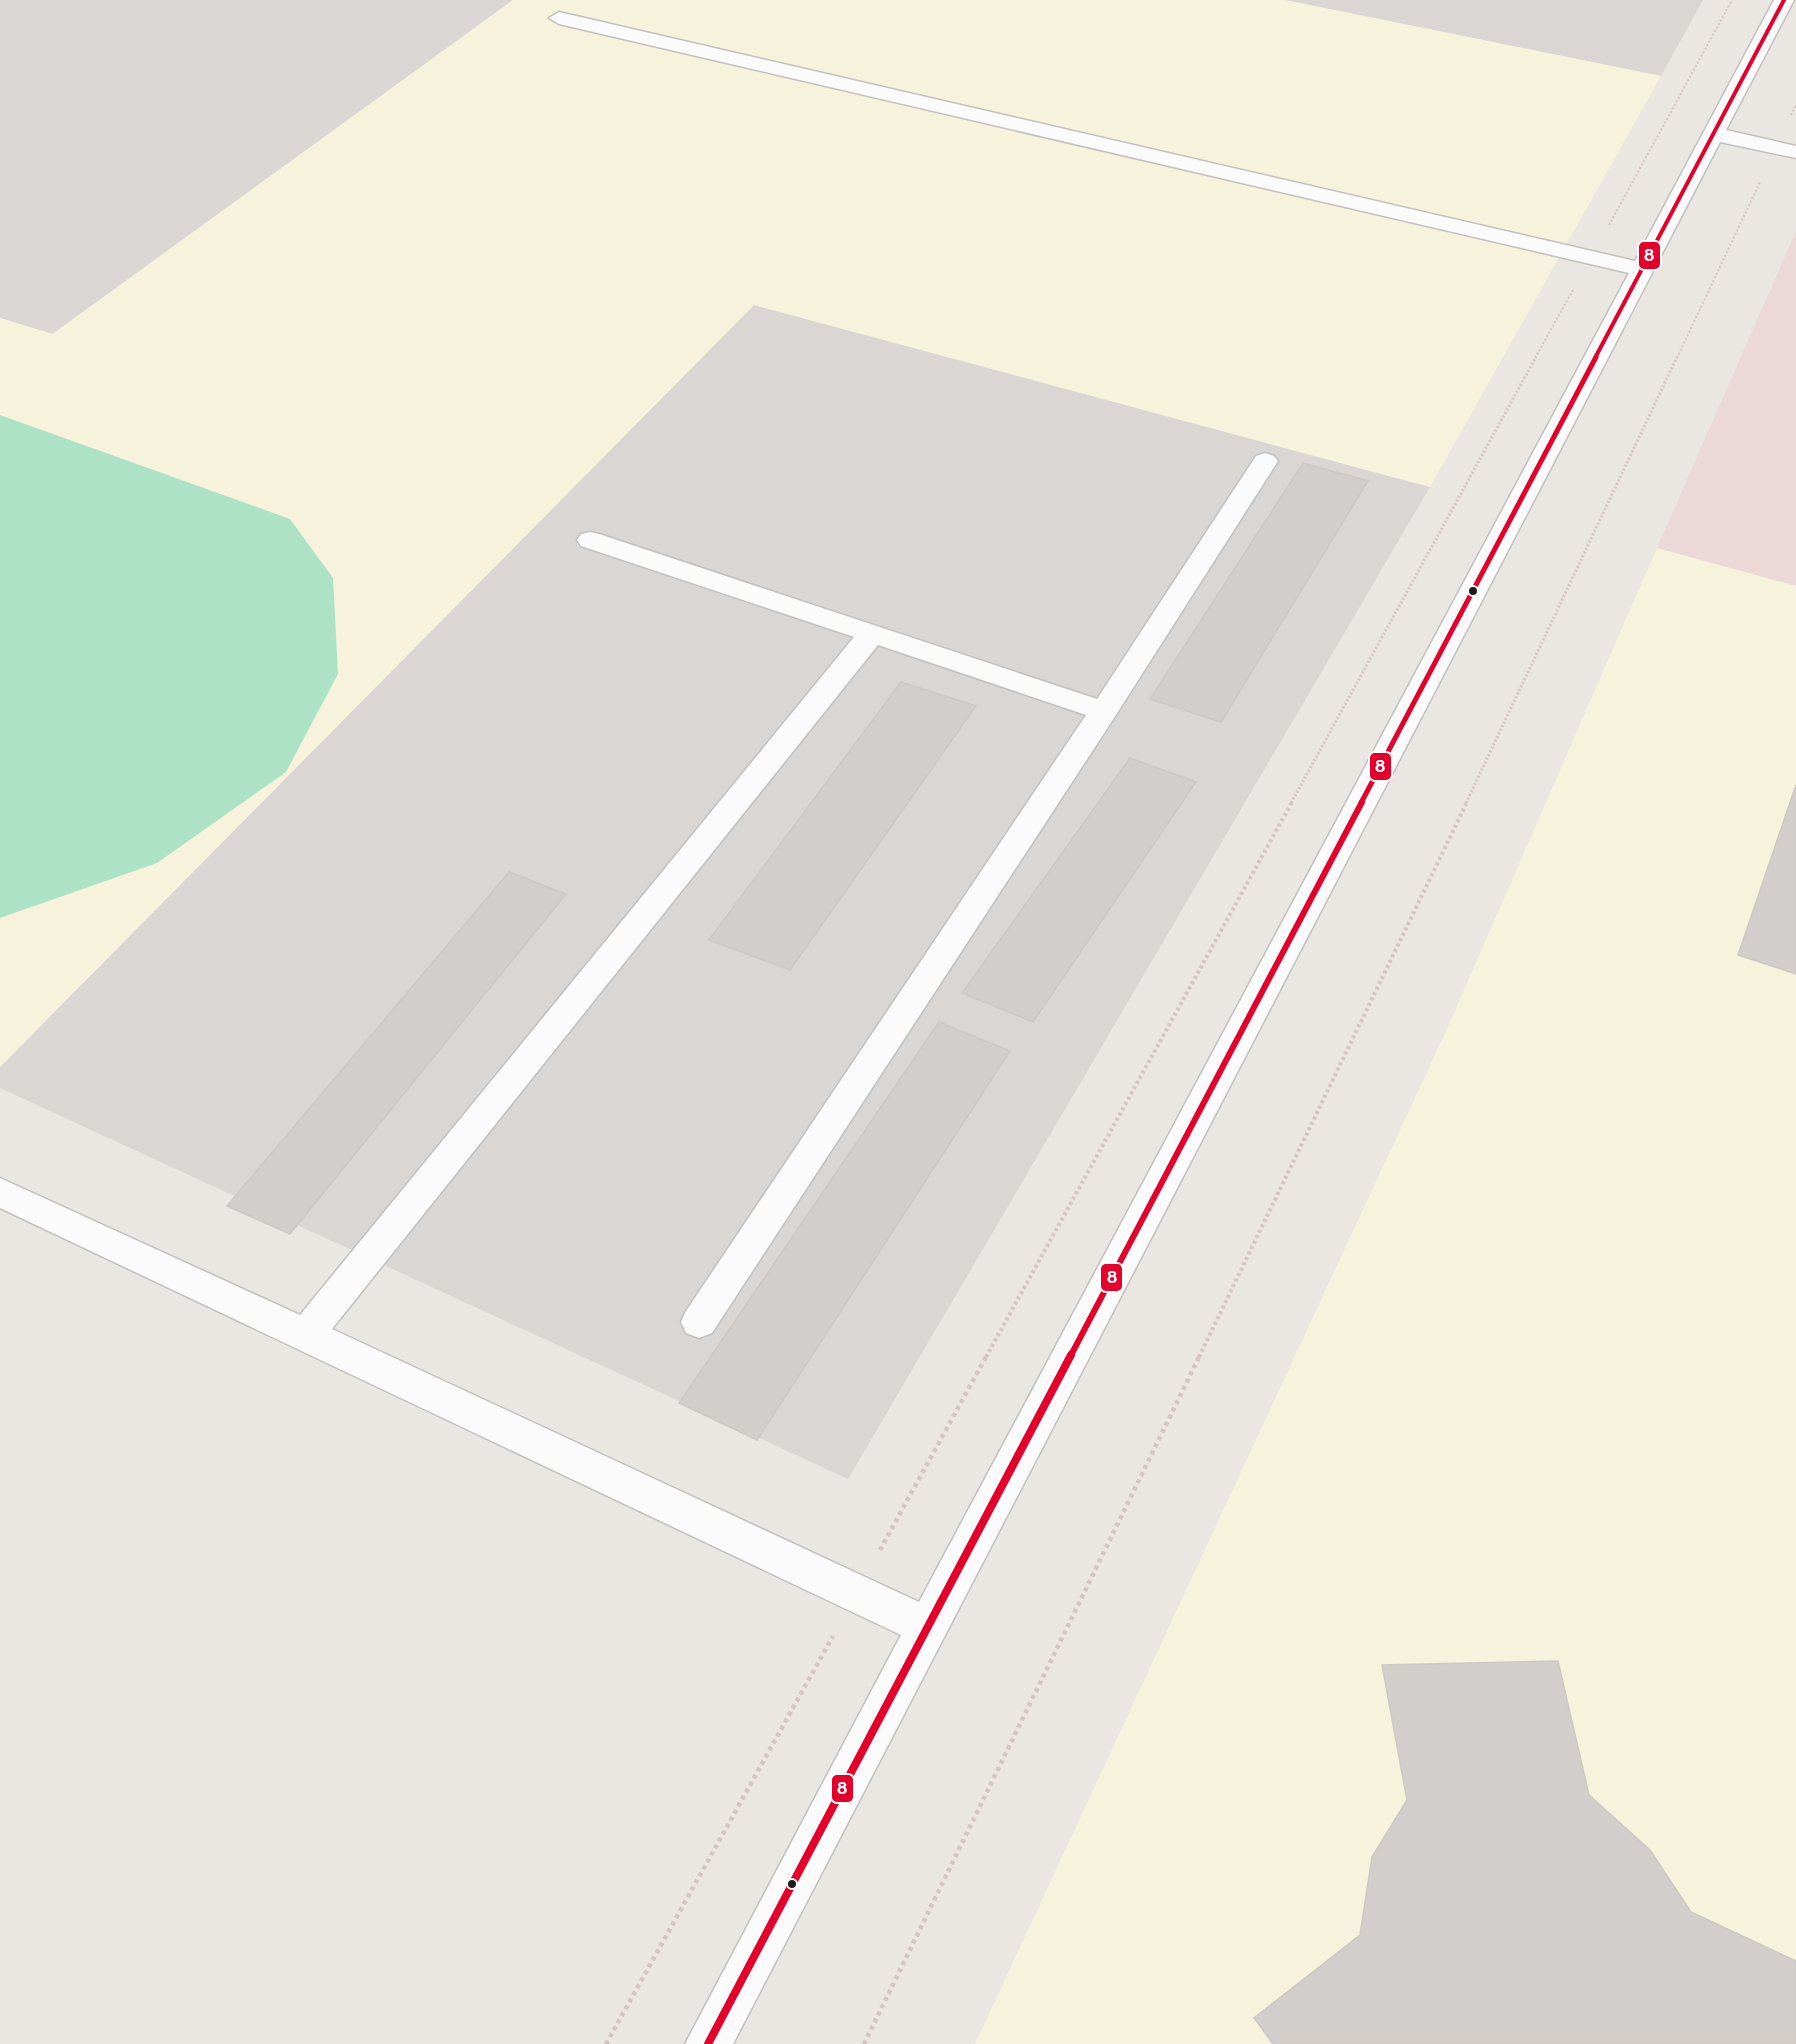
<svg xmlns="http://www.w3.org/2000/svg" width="1796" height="2044" font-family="'Public Sans',sans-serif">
	<rect width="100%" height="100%" fill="#eae6e2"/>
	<!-- residential -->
	<path fill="#d9d6d4" d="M0,0H513L52,334L0,318Z
		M1285,0H1703L1661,76Z
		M754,305L1430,487L848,1479L0,1088V1067Z"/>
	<!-- commercial -->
	<path fill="#edd8d8" d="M1796,231V586L1657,548Z"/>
	<!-- education -->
	<path fill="#f6f2db" d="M513,0H1285L1661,76L1430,487L754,305L0,1067V318L53,334Z
		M1657,548L1796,586V2044H975L1446,1031Z"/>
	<!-- pitch -->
	<path fill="#ade2c6" d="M0,415L290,519L333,578L338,674L286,772L157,863L0,918Z"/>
	<!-- building -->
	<path fill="#d2cecb" stroke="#cdc8c4" stroke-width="1.5" d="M1303,463L1368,481L1221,722L1150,699Z
		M901,682L976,706L790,970L709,940Z
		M1130,758L1196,782L1033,1022L962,993Z
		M1796,785V974L1738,955Z
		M509,872L566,894L290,1234L227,1206Z
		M939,1022L1010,1051L757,1440L679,1403Z
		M1558,1661L1589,1795L1650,1850L1691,1912L1796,1961V2044H1273L1254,2018L1360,1935L1372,1857L1407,1800L1382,1665Z"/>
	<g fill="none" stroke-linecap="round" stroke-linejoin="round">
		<!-- minor casing -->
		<g stroke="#c2c0be" stroke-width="3">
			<path id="minor" d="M1774,0H1794L1726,130L1796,146V158L1720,142L733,2044H685L901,1635L0,1208V1178L300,1315L854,637L581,546L577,540L581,534L590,532L599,534L1097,699L1256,456L1265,453L1274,456L1278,461L1114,718L712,1333L699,1338L686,1333L681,1322L686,1311L1086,715L878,645L332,1329L919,1602L1629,273L559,24L549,18L559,12L1635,261Z"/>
		</g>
		<!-- path-far3 -->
		<path stroke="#d5c4c3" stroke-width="2" stroke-dasharray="2 2" stroke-linecap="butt" d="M1791,115L1796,105
			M1609,225L1732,0
			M1535,358L1573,290
			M1677,358L1760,182"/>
		<!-- path-far2 -->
		<path stroke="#d5c4c3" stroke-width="3" stroke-dasharray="2 2" stroke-linecap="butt" d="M1291,803L1536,357
			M1466,803L1677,357"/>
		<!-- path-far1 -->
		<path stroke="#d5c4c3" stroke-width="4" stroke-dasharray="3 3" stroke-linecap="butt" d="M986,1357L1292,802
			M1199,1357L1467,802"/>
		<!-- path -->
		<path stroke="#d5c4c3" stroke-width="4.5" stroke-dasharray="4 4" stroke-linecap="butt" d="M880,1550L987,1355
			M606,2044L833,1636
			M864,2044L1200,1355"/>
		<!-- minor -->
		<use href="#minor" fill="#fcfbfb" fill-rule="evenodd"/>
		<!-- bus-1-far3 casing -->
		<g stroke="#fff" stroke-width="7">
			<path id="bus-1-far3" d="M1595,358L1784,0"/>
		</g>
		<!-- bus-1-far2 casing -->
		<g stroke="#fff" stroke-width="9">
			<path id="bus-1-far2" d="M1361,803L1596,357"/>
		</g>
		<!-- bus-1-far1 casing -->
		<g stroke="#fff" stroke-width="10">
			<path id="bus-1-far1" d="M1070,1357L1362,802"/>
		</g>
		<!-- bus-1 casing -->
		<g stroke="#fff" stroke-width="12">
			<path id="bus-1" d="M708,2044L1071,1355"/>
		</g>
		<!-- bus-1-far3 -->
		<use href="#bus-1-far3" stroke="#e4002b" stroke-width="4"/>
		<!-- bus-1-far2 -->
		<use href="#bus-1-far2" stroke="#e4002b" stroke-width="5"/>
		<!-- bus-1-far1 -->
		<use href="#bus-1-far1" stroke="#e4002b" stroke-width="6"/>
		<!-- bus-1 -->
		<use href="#bus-1" stroke="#e4002b" stroke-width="8"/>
	</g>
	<!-- markers -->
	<g fill="#1a1a1a" stroke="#fff" stroke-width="2">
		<circle cx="1473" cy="591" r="5"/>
		<circle cx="792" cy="1884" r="5"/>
	</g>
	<g stroke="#fff" stroke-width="2">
		<rect x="1638" y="241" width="23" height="29" rx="6" fill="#e4002b"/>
		<rect x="1369" y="752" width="23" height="29" rx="6" fill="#e4002b"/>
		<rect x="1100" y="1263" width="23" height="29" rx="6" fill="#e4002b"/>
		<rect x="831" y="1774" width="23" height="29" rx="6" fill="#e4002b"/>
	</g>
	<g font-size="16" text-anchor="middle" font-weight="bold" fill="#fff">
		<text x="1649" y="261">8</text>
		<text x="1380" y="772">8</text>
		<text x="1112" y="1283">8</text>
		<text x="842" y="1794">8</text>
	</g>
</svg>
